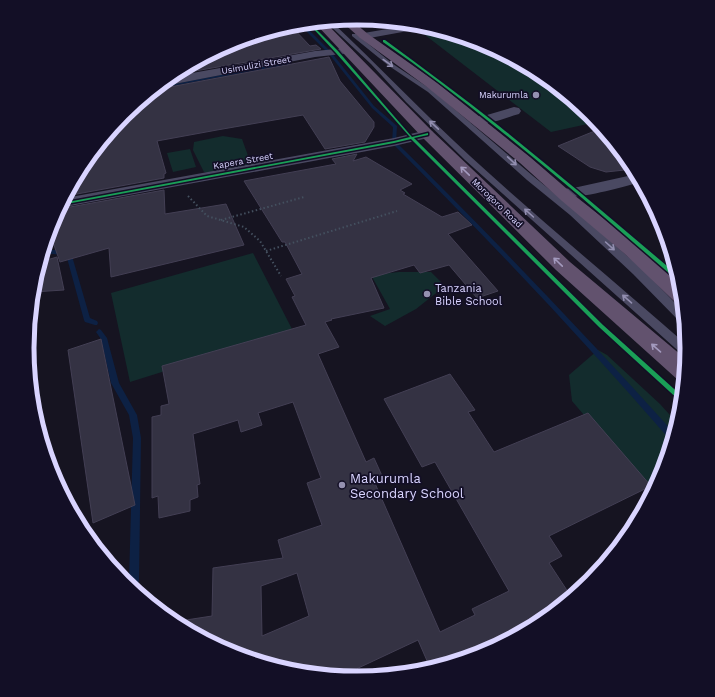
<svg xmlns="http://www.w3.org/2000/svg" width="715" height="697" font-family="'Work Sans',sans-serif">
	<rect width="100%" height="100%" fill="#161421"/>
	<!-- green -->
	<path fill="#132c2d" d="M445,31L484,43L541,74L591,115L597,122L551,132L425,35Z
		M223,136L242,139L251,164L214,173L204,172L193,150L194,142Z
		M190,149L196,167L173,172L167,153Z
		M253,253L293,331L130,382L111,293Z
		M399,272H431L445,286L416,309L385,326L370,316L390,309L371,275Z
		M598,350L607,355L660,404L678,424L660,481L647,482L601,435L572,401L569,375Z"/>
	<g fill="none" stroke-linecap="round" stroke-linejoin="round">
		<!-- stream -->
		<path fill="#0d2144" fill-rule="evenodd" d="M302,23L331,52L374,106L397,126L396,142C492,237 585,334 675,434L673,441H671C582,338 488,239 392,143L393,127L372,108L329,54L299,24Z
			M289,62L291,63L290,64L156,89L158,87Z
			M44,249L65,251L72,256L90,318L97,321L98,323L97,325H95L85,322L84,320L67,258L63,255L43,253Z
			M99,329L101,330L107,338L119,383L137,415L141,438L139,581L137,584L134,586L131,584L129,581L133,438L129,415L111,383L101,339L96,332Z"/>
	</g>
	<!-- building -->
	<path fill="#343243" stroke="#433f54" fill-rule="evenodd" d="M286,26H291L310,46L316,45L321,49L172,75L231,43Z
		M329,57L340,81L374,122V127L365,142L325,149L303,115L217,130L157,141L166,173L164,174V178L66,196L83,165L89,157L98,155L97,147L124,115L154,90Z
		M602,128L632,165L634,169L606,172L590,167L558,146Z
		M357,154L353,161L366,157L412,184L400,190L405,193L403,194L442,217L458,212L472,225L448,234L498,291L477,298L449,265L420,273L414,265L371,278L384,308L331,319L332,320L325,322L339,347L318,354L366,462L374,458L383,478L374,481L440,632L475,615L472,609L509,591L435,462L422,467L384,399L450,374L475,410L468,412L494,452L588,413L651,486L549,536L562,556L549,563L572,598L541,623L484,654L431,670L418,640L354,670L357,679L293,673L231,654L173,622L212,616L213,568L283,558L278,540L322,525L307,483L321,478L293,402L258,413L262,425L241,432L238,420L193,434L200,484L197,485L198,497L190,500V511L159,518L158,496L152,498V417L161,415V406L169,404L162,366L306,325L292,297L295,296L286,279L302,274L285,242H282L244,181L336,164L332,159ZM297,573L309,616L262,636L261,586Z
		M164,190L165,214L226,204L244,245L111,277L109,248L60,262L49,231L59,209Z
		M57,257L64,290L33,292V284L40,262Z
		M101,339L135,505L93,523L68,350Z"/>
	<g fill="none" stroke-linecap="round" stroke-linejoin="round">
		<!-- path -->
		<path stroke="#44505f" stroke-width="2" stroke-dasharray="1.5 2.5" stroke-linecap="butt" d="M188,196L207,216L244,227L260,241L281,276
			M221,220L304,197
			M266,251L397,211"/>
		<!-- service -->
		<path fill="#4a4962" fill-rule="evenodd" d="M325,21H331C378,65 422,112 470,156C541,221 615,282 688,346L687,357L684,356L465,160L406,102L371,64Z
			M352,34H356L393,64L432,90L533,176L576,211L641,268L684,312L686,324L681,323L633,274L570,215L527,180L428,92L389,66L352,36Z"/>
		<!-- minor -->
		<path fill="#4a4962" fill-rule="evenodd" d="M416,24L430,27L364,39L359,36L364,33Z
			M347,48L351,49L353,51L351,53L315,57L164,86L160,85L170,77L315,51Z
			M514,107L519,108L521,111L519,114C504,118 487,127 471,123L469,120L471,117L487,115Z
			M427,130L432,131L434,134L432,137L394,146L59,208L65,198L394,138Z
			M637,174L642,182C620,187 577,201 557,196L555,193L557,190L578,187Z"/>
		<!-- trunk -->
		<path fill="#62526e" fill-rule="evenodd" d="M350,19L368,34L435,81L530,157L574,195L640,247L682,285L684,305L676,303L626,255L562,201L520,163L427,87L360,38L340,20Z
			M324,21L432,131L570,262L687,360L685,382L678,380L556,270L422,137L314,22Z"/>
		<!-- cycleway casing -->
		<g stroke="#130f26" stroke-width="3">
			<path id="cycleway" d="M308,23H310L338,51L412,137L428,133V135L414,138L603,325L683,397V402H681L599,327L411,139L394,143L61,205L62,203L394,141L410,137L336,53Z
				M383,40H385C423,68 461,96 499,126C560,175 620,226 680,277L681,281H678C618,229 559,177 497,128C460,98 422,69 383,42Z"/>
		</g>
		<!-- cycleway -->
		<use href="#cycleway" fill="#1a9f57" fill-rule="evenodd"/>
	</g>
	<!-- one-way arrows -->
	<defs><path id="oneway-shaft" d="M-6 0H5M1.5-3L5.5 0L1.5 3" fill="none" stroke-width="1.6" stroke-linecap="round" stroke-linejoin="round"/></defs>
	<g stroke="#928eb0">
		<use href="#oneway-shaft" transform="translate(388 63) rotate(36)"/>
		<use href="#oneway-shaft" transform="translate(434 125) rotate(-137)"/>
		<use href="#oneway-shaft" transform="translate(512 161) rotate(43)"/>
		<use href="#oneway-shaft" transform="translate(529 213) rotate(-138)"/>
		<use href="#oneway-shaft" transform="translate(610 246) rotate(42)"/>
		<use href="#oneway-shaft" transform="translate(627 299) rotate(-139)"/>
	</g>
	<g stroke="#a39abe">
		<use href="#oneway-shaft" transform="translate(465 171) rotate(-136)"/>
		<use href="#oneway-shaft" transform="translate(558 262) rotate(-136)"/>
		<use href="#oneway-shaft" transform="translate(656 348) rotate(-139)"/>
	</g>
	<!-- markers -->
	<g fill="#9591b1" stroke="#130f26" stroke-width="1.5">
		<circle cx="536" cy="95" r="4"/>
		<circle cx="427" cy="294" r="4"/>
		<circle cx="342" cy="485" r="4"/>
	</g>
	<g text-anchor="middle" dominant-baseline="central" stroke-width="3.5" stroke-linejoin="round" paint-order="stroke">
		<!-- far-street labels -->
		<g font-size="9" fill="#d9d4ff" stroke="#130f26">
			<text transform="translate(256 65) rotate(-10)">Usimulizi Street</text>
			<text transform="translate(243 161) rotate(-10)">Kapera Street</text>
			<text transform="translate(497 203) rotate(44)">Morogoro Road</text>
		</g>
		<!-- far-poi labels -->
		<g font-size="9" fill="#d9d4ff" stroke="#130f26" text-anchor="end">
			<text x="528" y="95">Makurumla</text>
		</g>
		<!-- poi labels -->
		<g font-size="11" fill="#d9d4ff" stroke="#130f26" text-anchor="start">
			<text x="435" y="288">Tanzania<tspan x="435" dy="13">Bible School</tspan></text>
		</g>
		<!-- near-poi labels -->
		<g font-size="13" fill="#d9d4ff" stroke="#130f26" text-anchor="start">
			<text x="350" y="478">Makurumla<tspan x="350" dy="15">Secondary School</tspan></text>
		</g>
	</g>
	<!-- crop -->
	<path d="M0 0H715V697H0ZM34 348a323 323 0 1 1 646 0a323 323 0 1 1-646 0Z" fill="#130f26" fill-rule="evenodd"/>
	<path fill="none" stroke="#d9d4ff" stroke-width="5" d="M34 348a323 323 0 1 1 646 0a323 323 0 1 1-646 0Z"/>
</svg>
